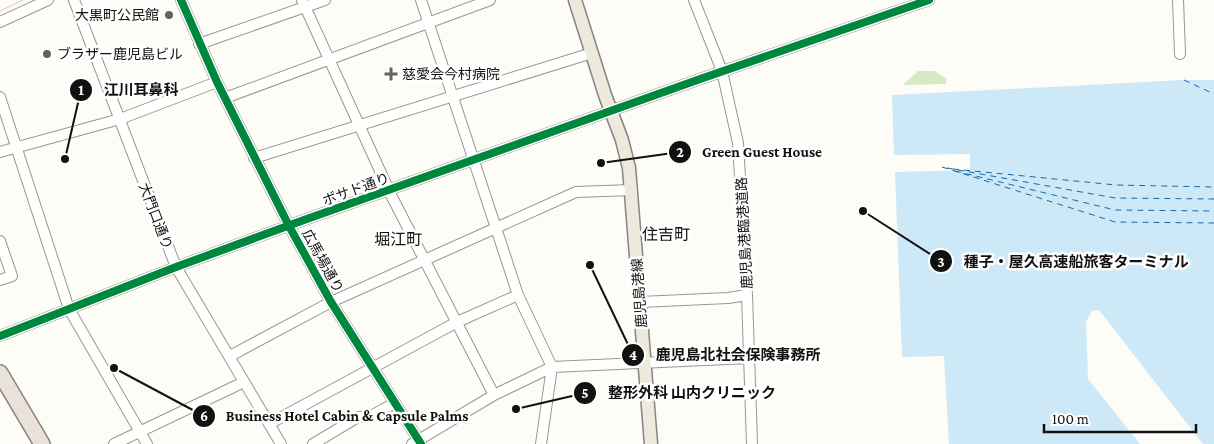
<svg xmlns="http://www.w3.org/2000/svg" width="1214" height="444" font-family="'Crimson Pro','Noto Sans JP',serif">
	<rect width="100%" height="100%" fill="#fdfcf7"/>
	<!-- forest -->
	<path fill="#d8eac5" d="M918,71H934L946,78V84L903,85Z"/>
	<!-- water -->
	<path fill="#cde8f7" d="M1184,80H1214V444H1203L1099,310L1092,311L1086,322L1088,379L1140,444H949L944,356L902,357L895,172L970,170V154L894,155L892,95Z"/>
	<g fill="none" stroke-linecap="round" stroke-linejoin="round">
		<!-- ferry -->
		<path stroke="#1768a6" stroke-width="1" stroke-dasharray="6 5" stroke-linecap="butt" d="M1184,80L1214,94
			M942,167L1115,222L1214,223
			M947,168L1115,198L1214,199
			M953,169L1116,185L1214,187
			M955,171L1115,210L1214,211"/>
		<!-- minor casing -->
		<g stroke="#979795" stroke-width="12">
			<path id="minor" d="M74,0L176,267L281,444
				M181,0L217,82L289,226L331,302L421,444
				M302,0L392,197L494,395
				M421,0L518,295L552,367L541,444
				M694,0L722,71L738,143L747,295L752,444
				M1178,0L1180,54
				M0,22L48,0
				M199,44L325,0
				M0,97L69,309L147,444
				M225,98L490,0
				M0,152L120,119L217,82
				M254,158L592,53
				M0,241L12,276L0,280
				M640,302L728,298L747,295
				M0,336L176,267L304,220L703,78L929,0
				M230,356L331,302L576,192L632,190
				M269,424L457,322L518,295
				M114,444L244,382
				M313,444L358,417L371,416L395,403
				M412,444L494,395L552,367L749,358"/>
		</g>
		<!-- major casing -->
		<g stroke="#858482" stroke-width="15">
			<path id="major" d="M575,0L605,95L622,140L629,168L651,444"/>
		</g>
		<!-- highway casing -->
		<g stroke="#858482" stroke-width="18">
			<path id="highway" d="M0,373L42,444"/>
		</g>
		<!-- minor -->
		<use href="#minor" stroke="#fffffe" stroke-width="10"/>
		<!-- major -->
		<use href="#major" stroke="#ede9dc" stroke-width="12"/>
		<!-- highway -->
		<use href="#highway" stroke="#eae1d8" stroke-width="15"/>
		<!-- tram -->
		<path stroke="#d9c6c7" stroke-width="1" d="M0,11L23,0"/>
		<!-- cycleway casing -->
		<g stroke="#fff" stroke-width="11">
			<path id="cycleway" d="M181,0L217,82L289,226L331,302L421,444
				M0,336L176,267L304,220L703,78L929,0"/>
		</g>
		<!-- cycleway -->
		<use href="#cycleway" stroke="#00873e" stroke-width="8"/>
	</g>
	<!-- markers -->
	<g fill="#646362" stroke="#fff" stroke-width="2">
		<circle cx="169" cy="15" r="5"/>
		<circle cx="47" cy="54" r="5"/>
		<path d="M388.5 66.5h5v5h5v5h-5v5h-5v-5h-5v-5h5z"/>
	</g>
	<g text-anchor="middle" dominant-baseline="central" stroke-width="5" stroke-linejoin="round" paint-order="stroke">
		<!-- poi labels -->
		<g font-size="14" fill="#111" stroke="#fff" text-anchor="start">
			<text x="159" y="15" text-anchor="end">大黒町公民館</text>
			<text x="57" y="54">ブラザー鹿児島ビル</text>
			<text x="402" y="74">慈愛会今村病院</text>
		</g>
		<!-- street labels -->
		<g font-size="14" fill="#111" stroke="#fff">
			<text transform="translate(356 189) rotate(-20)">ボサド通り</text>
			<text transform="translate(156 216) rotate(69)">大門口通り</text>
			<text transform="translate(744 233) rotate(-93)">鹿児島港臨港道路</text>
			<text transform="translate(323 261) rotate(61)">広馬場通り</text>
			<text transform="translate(639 293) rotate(-94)">鹿児島港線</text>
		</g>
		<!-- quarter labels -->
		<g font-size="16" fill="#111" stroke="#fff">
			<text x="666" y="234">住吉町</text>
			<text x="398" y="239">堀江町</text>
		</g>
	</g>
	<!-- callouts -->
	<path fill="none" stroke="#111" stroke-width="2" d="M65 159L81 90M601 163L680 152M863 211L941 261M590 265L633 355M516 409L585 393M114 368L204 416"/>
	<g fill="#111" stroke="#fff" stroke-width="2">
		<circle cx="65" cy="159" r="5"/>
		<circle cx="601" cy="163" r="5"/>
		<circle cx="863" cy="211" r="5"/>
		<circle cx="590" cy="265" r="5"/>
		<circle cx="516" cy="409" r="5"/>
		<circle cx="114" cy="368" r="5"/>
		<circle cx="81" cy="90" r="12"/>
		<circle cx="680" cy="152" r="12"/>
		<circle cx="941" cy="261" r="12"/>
		<circle cx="633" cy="355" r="12"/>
		<circle cx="585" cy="393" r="12"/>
		<circle cx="204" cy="416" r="12"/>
	</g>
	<g font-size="15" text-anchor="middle" font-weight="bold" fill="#fff">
		<text x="81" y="95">1</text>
		<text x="680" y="157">2</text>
		<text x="941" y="267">3</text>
		<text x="633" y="360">4</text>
		<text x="585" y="398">5</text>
		<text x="204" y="421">6</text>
	</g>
	<g font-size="15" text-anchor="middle" font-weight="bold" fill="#111" stroke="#fff" stroke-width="5" stroke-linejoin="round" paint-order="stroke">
		<text x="141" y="95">江川耳鼻科</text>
		<text x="762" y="157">Green Guest House</text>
		<text x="1076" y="267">種子・屋久高速船旅客ターミナル</text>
		<text x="738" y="360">鹿児島北社会保険事務所</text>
		<text x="692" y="398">整形外科 山内クリニック</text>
		<text x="347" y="421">Business Hotel Cabin &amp; Capsule Palms</text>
	</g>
	<!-- scale -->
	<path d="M1044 424v8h152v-8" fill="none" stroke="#111111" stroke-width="2.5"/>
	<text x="1052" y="424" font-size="15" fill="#111111" stroke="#ffffff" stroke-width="4" paint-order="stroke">100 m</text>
</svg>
